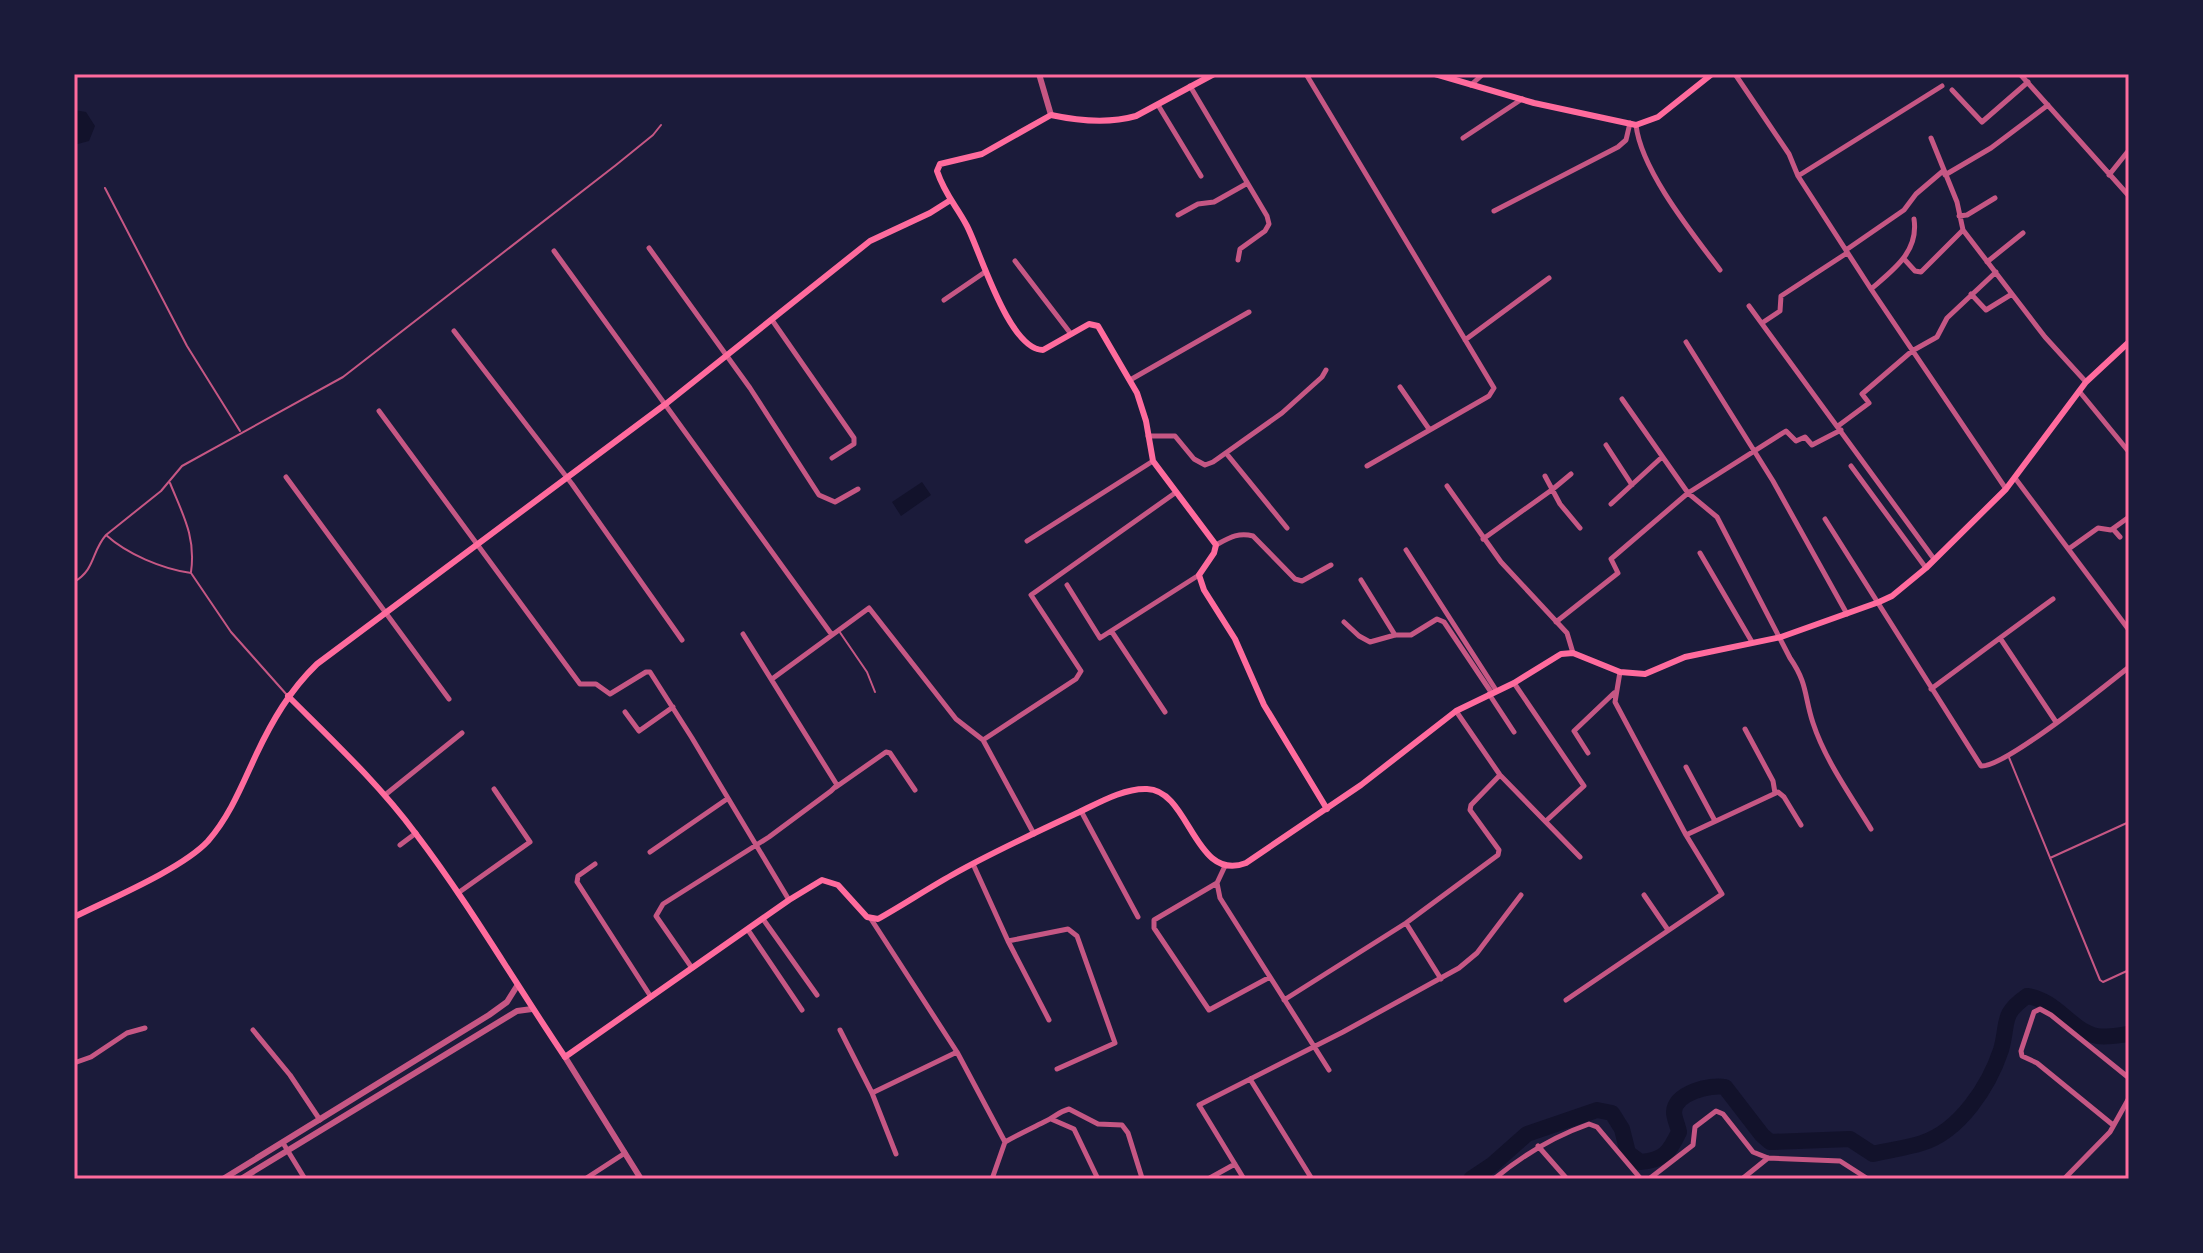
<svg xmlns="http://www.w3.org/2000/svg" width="2203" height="1253" font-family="'IBM Plex Sans',sans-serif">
	<rect width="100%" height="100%" fill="#1b1b3a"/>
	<!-- water -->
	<path fill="#12122b" d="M74,110L86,112L95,126L89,141L74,145Z
		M922,482L931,495L901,516L892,502Z"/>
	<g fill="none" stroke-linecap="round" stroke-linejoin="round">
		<!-- river -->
		<path stroke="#12122b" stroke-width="16" d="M1471,1179L1492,1165L1527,1134L1597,1110L1612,1113L1622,1129L1628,1153L1640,1162C1664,1160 1669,1153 1679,1132C1678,1126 1674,1118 1674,1112C1675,1093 1710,1084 1725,1087L1762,1135L1770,1142L1850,1139L1873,1154C1889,1150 1907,1148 1922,1143C1960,1131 1989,1086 2001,1050C2009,1022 2000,1015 2027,996C2057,1000 2071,1031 2097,1036C2106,1038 2120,1035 2129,1034"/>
		<!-- service -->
		<path stroke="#c65784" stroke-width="2" d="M105,188L187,346L240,431
			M170,483C183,515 196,537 191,572
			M106,535C127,554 162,569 191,573L231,632L287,695
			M74,582C96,569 91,552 106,535L161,491L182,466L343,377L616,165L653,135L661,125
			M839,631L867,672L875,692
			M2008,755L2100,980L2103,982L2129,970
			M2050,858L2129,822"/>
		<!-- minor -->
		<path stroke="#c65784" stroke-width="5" d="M1306,74L1494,388L1489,396L1367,466
			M1735,74L1789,154L1798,176L1871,289L2006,489
			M2020,74L2129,196
			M1471,85L1483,74
			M1190,86L1267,216L1269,224L1265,231L1240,249L1238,260
			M1952,90L1982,122L2028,82
			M1158,105L1201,176
			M1636,125C1641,170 1692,233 1720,270
			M1463,138L1522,99
			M1931,138L1957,202L1963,230L2045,337L2086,382
			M1945,175L1991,148L2048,105
			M2109,175L2129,150
			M1798,176L1942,86
			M1494,211L1618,147L1626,140L1630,123
			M1178,215L1198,204L1214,202L1246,184
			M1959,216L1967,215L1995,198
			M649,248L750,388L819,495L835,502L858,489
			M1846,250L1904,210L1916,194L1943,171
			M554,251L832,635
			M1905,260L1915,271L1921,272L1963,230
			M1015,261L1071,334
			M1987,262L2023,233
			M1871,289C1893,270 1919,252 1914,219
			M1971,294L1986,310L2012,294
			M944,300L985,272
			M1749,306L1934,559
			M772,320L854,438V444L832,458
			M1762,323L1780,311L1781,296L1847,253
			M454,331L572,484L682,640
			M1465,340L1549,278
			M1686,342L1773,481L1847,614
			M1130,380L1249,312
			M1400,387L1429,429
			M2079,391L2129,452
			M1622,399L1688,493L1717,517L1790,658C1808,684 1804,696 1813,723C1825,760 1851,796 1871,829
			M379,411L580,684H596L610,694L646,672H650L692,738L789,900
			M1838,426L1869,403L1862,394L1912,351L1937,337L1947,318L1996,272
			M1148,436H1175L1194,459L1205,465L1213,462L1282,413L1322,377L1326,370
			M1606,445L1632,485
			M1226,453L1287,528
			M1851,466L1926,568
			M1545,476L1560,504L1580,528
			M286,477L449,699
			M2015,478L2129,630
			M1447,486L1501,562L1567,633L1573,653
			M1611,504L1662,457
			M1825,519L1981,766C2004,768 2105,686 2129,667
			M2113,529L2120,537
			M1483,539L1553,489L1571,474
			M1027,541L1153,461
			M1216,545C1229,538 1238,532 1253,536L1295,579L1302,581L1331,565
			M2070,548L2098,528L2111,530L2129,517
			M1406,550L1496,690
			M1700,553L1752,642
			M1361,580L1395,635
			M1067,585L1100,638L1199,575
			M1344,622L1359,636L1370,642L1395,635H1411L1437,619L1444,622L1491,692
			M1556,622L1618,573L1611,559L1688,493L1786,431L1796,441L1805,437L1812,445L1841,430
			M1112,632L1165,712
			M2000,638L2053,599
			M772,679L869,608L956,719L983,740L1034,834
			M1514,683L1584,786L1546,821
			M1931,689L2000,638L2056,722
			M1489,694L1514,732
			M1456,711L1500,775L1580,857
			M625,712L639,731L673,707
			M1745,729L1773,781L1775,793
			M983,740L1076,679L1081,671L1031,595L1175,493
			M1588,753L1574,731L1614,693
			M1686,767L1715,821
			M836,787L886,752L890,753L915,790
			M385,795L462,733
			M1081,811L1138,917
			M1686,835L1778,792L1784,797L1801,825
			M400,845L416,833
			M650,852L727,799
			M595,864L578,876L577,882L651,997
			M973,864L1008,941L1049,1020
			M1225,866L1217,883L1220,898L1329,1070
			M1217,883L1154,920V928L1209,1010L1270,977
			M458,893L530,842L494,789
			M1644,895L1668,930
			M763,919L817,995
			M871,919L957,1052L1005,1142L992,1179
			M1406,923L1441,979
			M748,930L802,1010
			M1008,941L1068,929L1077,936L1115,1043L1057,1069
			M692,968L656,916L663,904L769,837L831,791L837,785L743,634
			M1284,1000L1406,923L1498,855L1499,850L1470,810L1471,805L1500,775
			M1566,1000L1722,894L1686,835L1615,702L1620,672
			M253,1030L290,1075L320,1120
			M840,1030L872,1093L896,1154
			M74,1063L91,1057L127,1033L145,1028
			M1250,1079L1312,1179
			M872,1093L957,1052
			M1051,1119L1074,1129L1098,1179
			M2113,1125L2037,1063L2022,1056L2021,1051L2034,1012L2040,1009L2051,1015L2129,1078
			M1005,1142C1019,1134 1032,1128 1046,1121C1055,1117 1058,1112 1069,1109L1098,1124L1122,1125L1128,1133L1142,1178
			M283,1143L305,1179
			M1538,1146L1567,1179
			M585,1179L625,1153
			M1208,1179L1235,1164
			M1244,1179L1199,1105L1343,1032L1459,968L1477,953L1521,895
			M1494,1179C1523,1155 1552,1137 1589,1124L1597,1127L1641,1179
			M1649,1179L1693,1145L1695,1127L1716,1111L1723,1114L1753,1152L1768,1158L1840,1161L1868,1179
			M1742,1179L1768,1158
			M2064,1179L2110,1132L2129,1098"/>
		<!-- tertiary -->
		<path stroke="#c65784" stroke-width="6" d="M1039,74L1051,115
			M565,1057L641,1179
			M223,1179L489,1015L507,1002L517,986
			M241,1179L517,1011L532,1009"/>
		<!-- secondary -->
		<path stroke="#ff6b9d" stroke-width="6" d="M1214,74L1136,116C1108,124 1079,121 1051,115L982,154L940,164L937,171C945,195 956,205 967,226C980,251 1009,350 1043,350L1089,324L1098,326L1137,393L1146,421L1153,461L1216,545L1214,553L1199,575L1204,590L1235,639L1264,705L1327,809
			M1435,74L1534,103L1636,125L1658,117L1712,74
			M288,696C332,740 379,784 416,834C470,905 515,983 565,1057L789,900L822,880L838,885L867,917L878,919C903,905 927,889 952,875C991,853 1032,834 1073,815C1095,805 1122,788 1147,789C1190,790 1194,883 1246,863L1361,785L1456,711L1514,683L1561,654L1573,653L1620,672L1645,674L1685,657L1781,637L1879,602L1892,596L1926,568L2006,489L2086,382L2129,342
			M74,917C110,899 182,869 208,841C230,816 242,785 256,755C272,721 290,690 317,664L667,403L870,241L930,213L949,201"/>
	</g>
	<!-- border -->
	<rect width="2203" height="1253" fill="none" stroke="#1b1b3a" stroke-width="152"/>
	<rect x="76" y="76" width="2051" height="1101" fill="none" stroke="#ff6b9d" stroke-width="3"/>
</svg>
